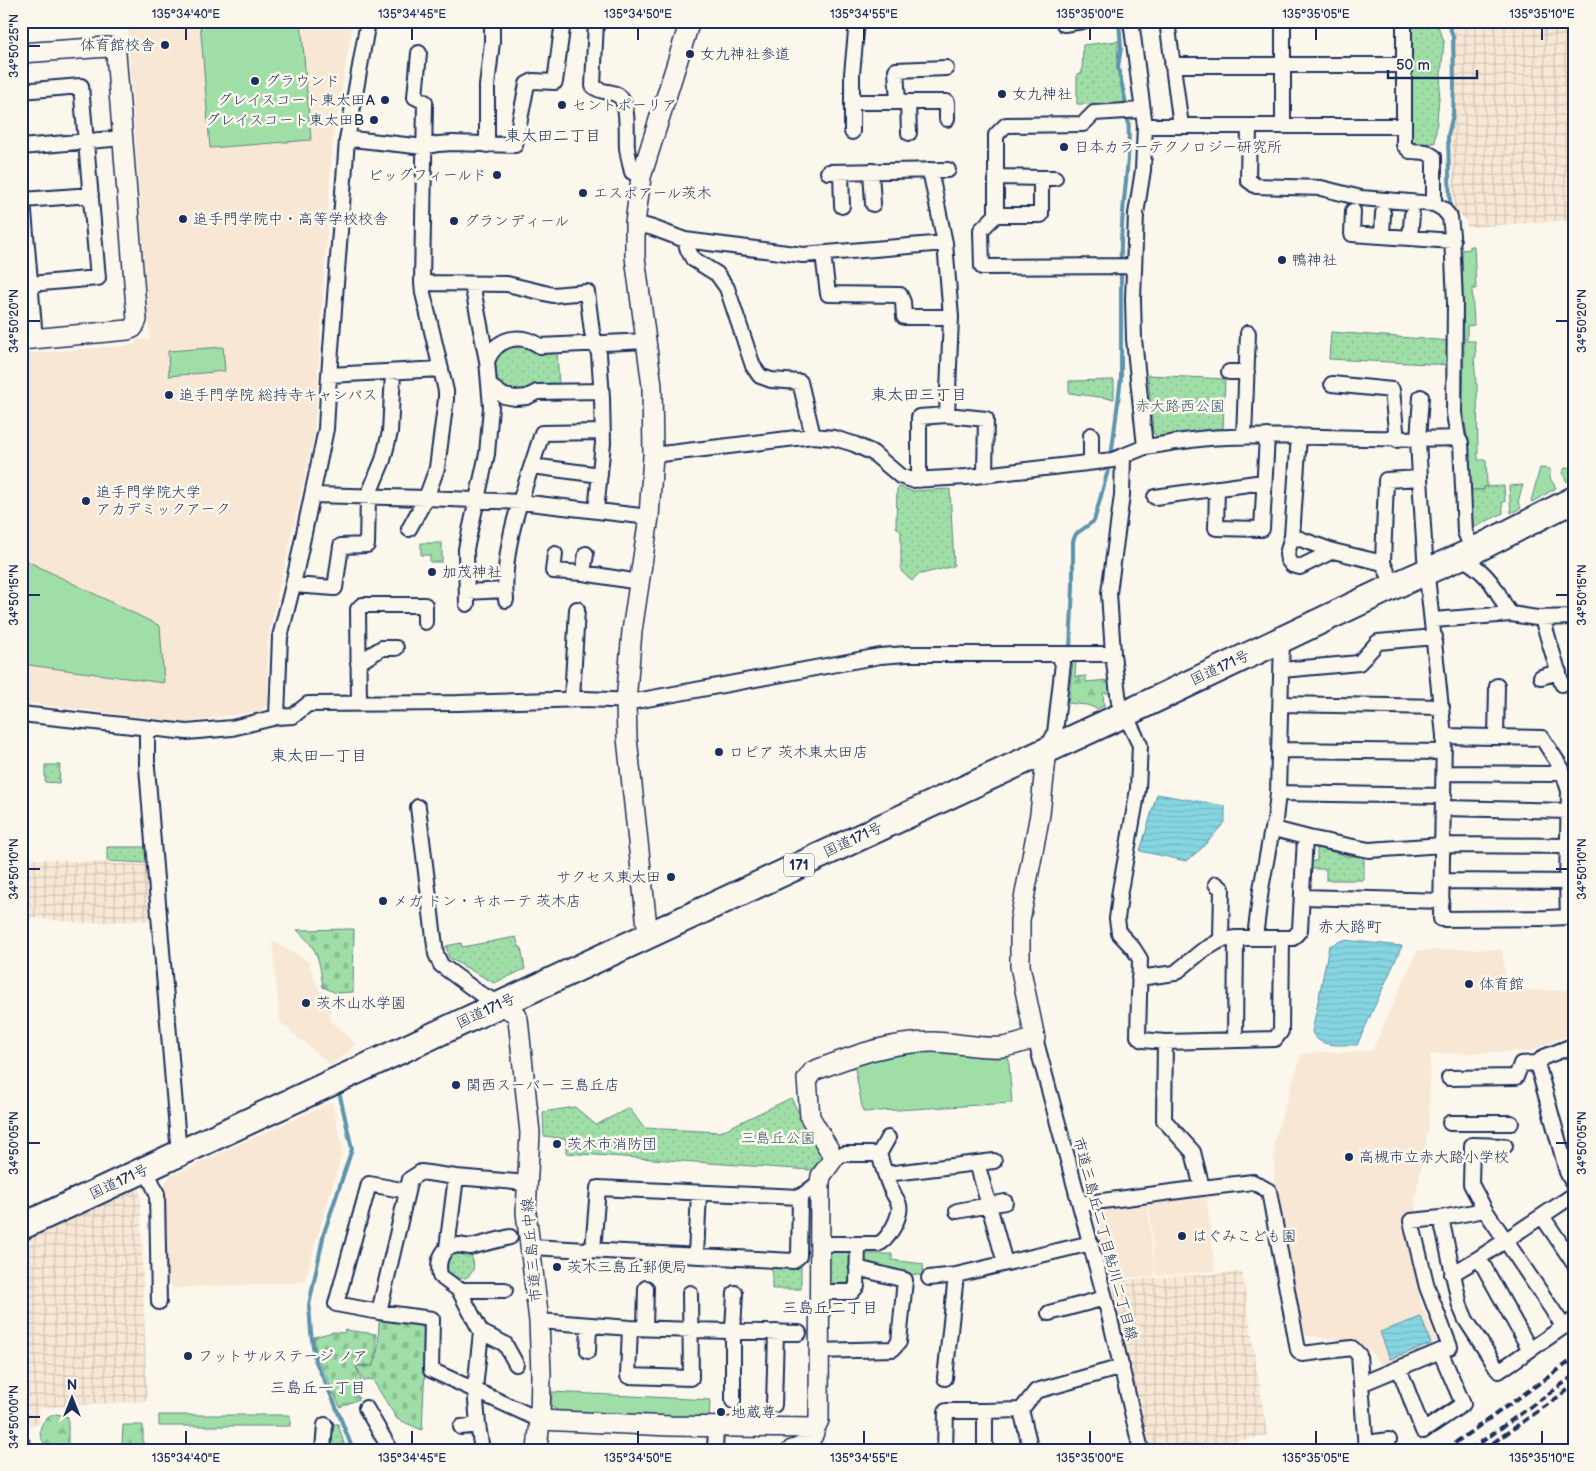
<svg xmlns="http://www.w3.org/2000/svg" width="1596" height="1471" font-family="'Balsamiq Sans','Klee One',sans-serif">
	<defs>
		<pattern id="industrial-grid" width="8" height="8" patternUnits="userSpaceOnUse" patternTransform="scale(1.25)"><rect width="8" height="8" fill="#f7e7d4"/><path d="M0 4h8M4 0v8" fill="none" stroke="#d3c6b8"/></pattern>
		<pattern id="forest-firs" width="22" height="20" patternUnits="userSpaceOnUse" patternTransform="scale(1.25)"><rect width="22" height="20" fill="#9fdea7"/><path d="M5 1l3.5 6h-7zM16 11l3.5 6h-7z" fill="#88bf92"/></pattern>
		<pattern id="cemetery-stones" width="16" height="16" patternUnits="userSpaceOnUse" patternTransform="scale(1.25)"><rect width="16" height="16" fill="#9fdea7"/><path d="M2 7V4a2 2 0 0 1 4 0v3zM10 15v-3a2 2 0 0 1 4 0v3z" fill="#88bf92"/></pattern>
		<pattern id="park-dots" width="8" height="8" patternUnits="userSpaceOnUse" patternTransform="scale(1.25)"><rect width="8" height="8" fill="#9fdea7"/><path d="M2 2h.1M6 6h.1" fill="none" stroke="#88bf92" stroke-width="1.8" stroke-linecap="round"/></pattern>
		<pattern id="water-rules" width="6" height="5" patternUnits="userSpaceOnUse" patternTransform="scale(1.25)"><rect width="6" height="5" fill="#86d6e1"/><path d="M0 2.5h6" fill="none" stroke="#73b8c3"/></pattern>
	</defs>
	<rect width="100%" height="100%" fill="#fbf7ec"/>
	<filter id="ink" filterUnits="userSpaceOnUse"><feTurbulence type="fractalNoise" baseFrequency=".02" numOctaves="2"/><feDisplacementMap in="SourceGraphic" scale="10" xChannelSelector="R" yChannelSelector="G"/><feConvolveMatrix kernelMatrix="1 2 1 2 8 2 1 2 1" color-interpolation-filters="sRGB"/></filter>
	<g filter="url(#ink)">
		<!-- built -->
		<path fill="#f7e7d4" d="M127,21H353L332,146L314,436L269,633L267,648L268,704L261,711L186,722L21,702V354L134,345L137,340H150Z
			M272,941L308,961L319,990L338,999L331,1007L329,1014L331,1021L356,1045L331,1065L280,1022Z
			M1457,949L1502,950L1507,989L1575,991V1032L1531,1051L1430,1054L1429,1125L1415,1199L1420,1302L1437,1341L1383,1366L1361,1343L1305,1335L1277,1215L1274,1177L1275,1137L1302,1053L1372,1051L1417,951Z
			M332,1102L343,1150L304,1282L173,1288L164,1274L163,1188L169,1177Z
			M1206,1192L1215,1271L1156,1276L1149,1202Z
			M1147,1201L1155,1276L1111,1279L1092,1209Z"/>
		<!-- industrial -->
		<path fill="url(#industrial-grid)" d="M1455,21H1575V220L1467,227L1466,220L1454,208L1451,134Z
			M21,858L147,865L151,920L85,923L21,917Z
			M140,1188L147,1401L39,1408L40,1424L28,1425L21,1374V1243Z
			M1242,1272L1267,1435L1186,1450H1144L1112,1281Z"/>
		<!-- grass -->
		<path fill="#9fdea7" stroke="#5d8682" d="M200,21H301L311,140L210,148Z
			M1470,246H1474L1476,289H1472L1474,325L1467,326V341H1475L1476,357L1474,358L1476,384H1477L1478,460H1486L1487,487H1484V490H1468V444L1463,407L1464,343L1462,250L1470,249Z
			M223,347L225,371L169,376L168,351Z
			M1575,467V477L1567,482L1562,473L1565,468Z
			M1540,468L1550,469V478L1556,488L1532,502L1531,501Z
			M1523,485L1518,502L1521,508L1511,513L1509,486Z
			M421,543H442V562H430V555H421Z
			M21,558L160,626L164,683L21,664Z
			M934,1045L1008,1052L1012,1103L863,1112L854,1063Z
			M867,1254H892V1260L923,1264L924,1276L866,1267L862,1260Z
			M552,1392L710,1400L709,1419L559,1412L551,1406Z
			M159,1415H290V1426H159Z"/>
		<!-- forest -->
		<path fill="url(#forest-firs)" stroke="#5d8682" d="M1076,660L1075,677L1086,676V682L1108,680L1110,693H1103L1104,706L1097,709L1087,705L1068,703L1073,661Z
			M57,1414L68,1417V1446C41,1459 27,1421 57,1414Z
			M123,1425H143V1450H116L115,1447L122,1446Z"/>
		<!-- cemetery -->
		<path fill="url(#cemetery-stones)" stroke="#5d8682" d="M354,929L353,992L336,993L323,987C319,959 319,950 297,930Z
			M380,1316L427,1323L422,1430L397,1419L372,1379L364,1381L356,1366L362,1383L354,1388L359,1399L340,1407L316,1355L314,1337L333,1332L344,1333L345,1330L376,1334V1358L373,1365L358,1366L372,1367C381,1353 377,1332 380,1316Z"/>
		<!-- park -->
		<path fill="url(#park-dots)" stroke="#5d8682" d="M1412,24H1437L1444,41L1435,143L1413,144L1408,127Z
			M1118,41L1117,67L1125,104H1077V74L1082,73L1083,45Z
			M1331,332L1451,341L1449,365L1329,359Z
			M516,344L557,351L559,386L514,393L498,385C492,375 490,359 501,350C505,347 512,346 516,344Z
			M1148,375L1225,379L1223,430L1158,437L1153,433Z
			M1114,380V399L1069,393V381Z
			M1504,486L1505,502H1502L1503,513L1471,529L1468,490H1484V487Z
			M899,487L912,491L950,489L954,566L917,575L912,581L901,571V532L896,527L897,489Z
			M45,765H60L59,783L45,782Z
			M107,847H146L147,863L107,861Z
			M1317,847L1347,856H1364V880H1326V869H1310V861H1317Z
			M516,937L519,947H521L525,969L494,983L449,958L446,946L461,943L462,947Z
			M791,1098L824,1158L810,1170L566,1153V1139L544,1136L543,1112L575,1107L596,1125L629,1108L644,1128L720,1132Z
			M851,1250V1279L844,1286H824V1251Z
			M449,1252H468C484,1270 463,1291 444,1270Z
			M801,1266V1289H772V1267Z
			M330,1424H338L346,1450L330,1449Z"/>
		<!-- water -->
		<path fill="url(#water-rules)" stroke="#5b93ad" d="M1157,794L1225,806V822L1201,849L1186,861L1140,851Z
			M1343,940L1402,946L1357,1045C1340,1044 1320,1049 1312,1032L1329,946Z
			M1421,1317L1431,1344L1390,1359L1380,1332Z"/>
		<g fill="none" stroke-linecap="round" stroke-linejoin="round">
			<!-- stream -->
			<path stroke="#5b93ad" stroke-width="4" d="M1119,21L1121,48L1118,67L1127,108
				M1448,21L1453,37L1454,83L1453,114L1448,136L1450,209
				M1121,262C1119,213 1132,164 1128,115
				M1111,457L1121,378V269
				M1070,648L1073,587V541L1076,534L1094,521L1110,463
				M340,1096L352,1149L324,1233L309,1305L311,1332L315,1360L334,1402L353,1450"/>
			<!-- street casing -->
			<g stroke="#1b2f5e" stroke-width="18">
				<path id="street" d="M596,21L593,86C601,94 615,90 621,98C629,108 626,136 627,148C628,156 630,164 632,172L641,177
					M1063,21L1064,24L1083,21
					M1167,21L1181,126
					M1283,21V126
					M419,53L415,97L425,102L422,283
					M1172,65H1404
					M21,91L81,86L98,278L30,284
					M852,102H947V119
					M898,102L896,70L946,68
					M908,102L909,133
					M1145,126H1404
					M1249,126L1248,180L1256,186L1321,188L1361,198L1434,204V157L1426,152L1410,151L1404,145V21
					M852,132V74L857,21
					M347,140L352,139L424,147L438,144L453,143L515,145L527,84L533,81L555,82L563,21
					M487,145V86L492,42V21
					M21,147L123,138
					M930,170L945,243
					M871,171L873,204
					M828,172L948,170
					M841,172L842,206
					M997,177L1041,178V215H996V135L1006,125L1083,124L1094,113L1142,110
					M1041,178H1055
					M21,200H23L35,339
					M23,200L91,195
					M1434,204L1443,209L1450,217L1452,235L1455,303L1454,413L1458,438L1461,443L1465,532L1473,551
					M1353,211L1352,234L1453,241
					M996,215L981,230L982,267L1134,266
					M635,223L653,228L685,240L803,255L945,243L951,317L947,415L986,419L985,474
					M1382,236L1383,213
					M1410,238L1412,215
					M685,240L688,250L693,259L717,274L727,288L753,366L760,376L771,380L800,382L813,436
					M823,254L828,294L900,295L903,302L904,317H951
					M487,361C496,338 520,332 540,346L647,341
					M1229,372H1247
					M329,375L441,369
					M1332,384L1392,390L1397,440
					M490,386L504,396L515,398L527,397L537,392L601,391
					M1421,397L1418,439L1420,478L1425,557L1444,736L1441,919L1547,918L1568,917L1575,913
					M1091,435V462
					M1299,436L1292,536L1287,554L1288,560L1292,565L1300,567L1333,551
					M1244,437L1248,333
					M1145,447C1172,443 1201,437 1228,437C1305,434 1381,441 1458,438
					M653,455L813,436L834,438L854,444L873,453L900,476L912,480L966,477L1113,460L1145,447L1134,339L1133,299L1136,214L1143,170L1145,126L1131,21
					M1123,457L1122,495L1109,593L1113,654L1119,702L1140,745L1138,789L1119,896H1120L1117,919L1119,933L1133,948L1140,959L1138,1036L1143,1040L1165,1042
					M532,466L600,475
					M919,480V417L947,415
					M1217,488L1216,528L1262,529L1267,436
					M312,495L426,498L521,502L649,517
					M1155,497L1263,482
					M409,529L426,498L437,468L446,399V391L423,293L422,283L507,284L553,295L587,292L592,332L599,354L602,398L603,443L596,511
					M1292,536L1333,551L1383,563
					M555,554L553,571L583,573L639,582
					M1459,557C1476,565 1489,577 1498,593C1502,600 1505,608 1511,614
					M583,573L586,554
					M293,585L335,588L341,546L367,545L368,496L383,460L390,432L393,373
					M1394,586L1383,563L1386,480L1420,478
					M467,592L505,590
					M506,600C501,542 526,487 542,433L603,432
					M467,604L466,549L487,454L491,407L487,361L472,284
					M1542,618L1562,684
					M1433,620L1511,614L1537,618L1575,617
					M1057,654H1113
					M358,663L382,648H396
					M1282,670L1359,663L1378,642L1435,637
					M1541,677L1559,672
					M572,699L577,609
					M359,703L358,609L362,605H425V622
					M1281,704L1442,707
					M21,714L187,732L232,728L277,717L280,637L293,585L326,429L329,375L347,140L368,21
					M277,717L293,716L308,704L458,703L585,699L636,701L880,656L907,654H1057L1063,663L1055,733L1047,749
					M147,728V767L154,855L179,1154
					M1444,736L1542,738L1562,769L1569,791L1567,882L1568,917
					M1496,737L1497,686
					M1279,750L1444,752
					M1444,773L1551,774L1562,769
					M1278,793L1444,796
					M418,807L436,954L441,965L479,993L500,1004
					M1444,808L1569,811
					M1274,829L1309,838L1369,850L1443,845L1568,846
					M1305,838L1300,930L1293,938H1282L1281,1031L1275,1039L1165,1042L1164,1120L1193,1152L1202,1188L1253,1182L1269,1191L1298,1350L1302,1354L1352,1348L1359,1355L1366,1450
					M1442,881L1567,882
					M1216,884L1222,889L1221,940
					M1302,897L1442,901
					M1255,937L1261,889L1272,829H1274L1278,793L1282,639
					M1139,978L1175,973L1202,951L1221,940L1236,938
					M1035,1038L1105,1298L1141,1450
					M1235,1040L1236,938H1282
					M1575,1045L1544,1057L1537,1063L1567,1172L1575,1187
					M1449,1078L1516,1077L1521,1064L1537,1063
					M1450,1123H1511
					M879,1154L888,1138
					M977,1163L1005,1263
					M146,1169L157,1194L159,1302
					M886,1174L994,1161
					M456,1177L421,1172L410,1179L379,1312L432,1319L431,1370L540,1420
					M1080,1204L1202,1188
					M1485,1210L1471,1184L1472,1145L1505,1146
					M957,1211L1005,1202
					M1542,1216L1575,1265
					M1441,1218L1485,1210L1564,1327
					M819,1244H878C888,1241 902,1215 899,1205C898,1200 894,1196 892,1191C886,1180 883,1166 879,1154H844L834,1158
					M531,1247L793,1261L799,1256L800,1197
					M447,1248L458,1245L470,1247L510,1237
					M593,1250L598,1188L800,1197L820,1182
					M696,1255L699,1193
					M1479,1258L1530,1350
					M1452,1274L1479,1258L1575,1194
					M929,1278L956,1275L1091,1243
					M459,1290H505
					M819,1292H852L857,1286L858,1245
					M379,1312L336,1304L369,1184L407,1191
					M1049,1313L1105,1298
					M539,1321L630,1328L799,1333
					M630,1328L628,1376L691,1378L690,1293
					M645,1328L646,1288
					M481,1332L505,1344L516,1364
					M588,1351L589,1325
					M818,1351L893,1349L899,1342L905,1280L857,1268
					M1399,1368L1423,1431L1463,1404L1440,1351
					M945,1378L956,1275
					M1361,1384L1450,1347L1427,1287L1411,1221L1441,1218L1460,1306L1466,1320L1499,1371L1575,1319
					M733,1401V1330L735,1293
					M774,1405L776,1332
					M366,1408L387,1444V1450
					M1021,1410L1036,1391L1122,1367
					M1021,1410L1031,1450
					M461,1427L478,1425
					M1366,1443L1389,1440
					M323,1450L325,1425
					M482,1450L478,1425L475,1389L481,1332L459,1290L440,1276C438,1264 439,1257 447,1248L456,1177L527,1183
					M715,1450L716,1427
					M945,1450L946,1411H985
					M985,1450V1411L1021,1410"/>
			</g>
			<!-- secondary casing -->
			<g stroke="#1b2f5e" stroke-width="22">
				<path id="secondary" d="M21,53L108,47L113,49L116,53L137,320L133,328L128,330L21,340
					M648,936L627,738L626,702L632,631L649,517L653,455L652,386L635,257V223L641,177L690,21
					M500,1004L516,1014L518,1019L530,1133L526,1212L539,1321L541,1374L540,1420L537,1450
					M540,1420L670,1426L815,1428L819,1420L820,1182L821,1176L834,1158L810,1117L807,1079L813,1071C853,1056 888,1042 932,1042C955,1042 979,1049 1002,1047C1013,1046 1024,1042 1035,1038L1020,966V920L1040,814L1047,749
					M21,1446L22,1450
					M792,1450C804,1447 813,1441 815,1428"/>
			</g>
			<!-- highway casing -->
			<g stroke="#1b2f5e" stroke-width="29">
				<path id="highway" d="M21,1227L1125,714L1394,586L1473,551L1575,499"/>
			</g>
			<!-- street -->
			<use href="#street" stroke="#fbf7ec" stroke-width="14"/>
			<!-- secondary -->
			<use href="#secondary" stroke="#fbf7ec" stroke-width="19"/>
			<!-- highway -->
			<use href="#highway" stroke="#fbf7ec" stroke-width="25"/>
			<!-- rail -->
			<path stroke="#1b2f5e" stroke-width="4" stroke-dasharray="8 4" stroke-linecap="butt" d="M1445,1450L1575,1358
				M1470,1450L1575,1375
				M1483,1450L1575,1385"/>
		</g>
	</g>
	<!-- ticks -->
	<path fill="none" stroke="#1b2f5e" stroke-width="2" d="M186,28V40M412,28V40M638,28V40M864,28V40M1090,28V40M1316,28V40M1542,28V40M28,46H40M28,321H40M1556,321H1568M28,595H40M1556,595H1568M28,869H40M1556,869H1568M28,1143H40M1556,1143H1568M28,1417H40M186,1431V1444M412,1431V1444M638,1431V1444M864,1431V1444M1090,1431V1444M1316,1431V1444M1542,1431V1444"/>
	<!-- markers -->
	<g fill="#1b2f5e" stroke="#fbf7ec" stroke-width="2">
		<circle cx="165" cy="45" r="5"/>
		<circle cx="690" cy="54" r="5"/>
		<circle cx="255" cy="81" r="5"/>
		<circle cx="1002" cy="94" r="5"/>
		<circle cx="385" cy="100" r="5"/>
		<circle cx="562" cy="105" r="5"/>
		<circle cx="374" cy="120" r="5"/>
		<circle cx="1064" cy="147" r="5"/>
		<circle cx="497" cy="175" r="5"/>
		<circle cx="583" cy="193" r="5"/>
		<circle cx="183" cy="219" r="5"/>
		<circle cx="454" cy="221" r="5"/>
		<circle cx="1282" cy="260" r="5"/>
		<circle cx="169" cy="395" r="5"/>
		<circle cx="86" cy="501" r="5"/>
		<circle cx="432" cy="572" r="5"/>
		<circle cx="719" cy="752" r="5"/>
		<circle cx="671" cy="877" r="5"/>
		<circle cx="383" cy="901" r="5"/>
		<circle cx="1469" cy="984" r="5"/>
		<circle cx="306" cy="1003" r="5"/>
		<circle cx="456" cy="1085" r="5"/>
		<circle cx="557" cy="1144" r="5"/>
		<circle cx="1349" cy="1157" r="5"/>
		<circle cx="1182" cy="1236" r="5"/>
		<circle cx="557" cy="1267" r="5"/>
		<circle cx="188" cy="1356" r="5"/>
		<circle cx="721" cy="1412" r="5"/>
	</g>
	<g text-anchor="middle" dominant-baseline="central" stroke-width="5" stroke-linejoin="round" paint-order="stroke">
		<!-- shield labels -->
		<rect fill="#fbf7ec" stroke="#5e6b89" stroke-width="1" x="784" y="853.5" width="30" height="23" rx="4"/>
		<g font-size="14" font-weight="bold" fill="#1b2f5e">
			<text x="799" y="865">171</text>
		</g>
		<!-- poi labels -->
		<g font-size="15" fill="#1b2f5e" stroke="#fbf7ec" text-anchor="start">
			<text x="155" y="45" text-anchor="end">体育館校舎</text>
			<text x="700" y="54">女九神社参道</text>
			<text x="265" y="81">グラウンド</text>
			<text x="1012" y="94">女九神社</text>
			<text x="375" y="100" text-anchor="end">グレイスコート東太田A</text>
			<text x="572" y="105">セントポーリア</text>
			<text x="364" y="120" text-anchor="end">グレイスコート東太田B</text>
			<text x="1074" y="147">日本カラーテクノロジー研究所</text>
			<text x="487" y="175" text-anchor="end">ビッグフィールド</text>
			<text x="593" y="193">エスポアール茨木</text>
			<text x="193" y="219">追手門学院中・高等学校校舎</text>
			<text x="464" y="221">グランディール</text>
			<text x="1292" y="260">鴨神社</text>
			<text x="179" y="395">追手門学院 総持寺キャンパス</text>
			<text x="96" y="492">追手門学院大学<tspan x="96" dy="17">アカデミックアーク</tspan></text>
			<text x="442" y="572">加茂神社</text>
			<text x="729" y="752">ロピア 茨木東太田店</text>
			<text x="661" y="877" text-anchor="end">サクセス東太田</text>
			<text x="393" y="901">メガ ドン・キホーテ 茨木店</text>
			<text x="1479" y="984">体育館</text>
			<text x="316" y="1003">茨木山水学園</text>
			<text x="466" y="1085">関西スーパー 三島丘店</text>
			<text x="567" y="1144">茨木市消防団</text>
			<text x="1359" y="1157">高槻市立赤大路小学校</text>
			<text x="1192" y="1236">はぐみこども園</text>
			<text x="567" y="1267">茨木三島丘郵便局</text>
			<text x="198" y="1356">フットサルステージ ノア</text>
			<text x="731" y="1412">地蔵尊</text>
		</g>
		<!-- park labels -->
		<g font-size="15" fill="#3c5b70" stroke="#fbf7ec">
			<text x="1180" y="406">赤大路西公園</text>
			<text x="778" y="1138">三島丘公園</text>
		</g>
		<!-- street labels -->
		<g font-size="15" fill="#1b2f5e" stroke="#fbf7ec">
			<text transform="translate(1220 668) rotate(-25)">国道171号</text>
			<text transform="translate(853 840) rotate(-25)">国道171号</text>
			<text transform="translate(486 1011) rotate(-25)">国道171号</text>
			<text transform="translate(119 1182) rotate(-25)">国道171号</text>
			<text transform="translate(1105 1239) rotate(75)">市道三島丘二丁目鮎川二丁目線</text>
			<text transform="translate(532 1250) rotate(-95)">市道三島丘中線</text>
		</g>
		<!-- neighbourhood labels -->
		<g font-size="16" fill="#1b2f5e" stroke="#fbf7ec">
			<text x="553" y="136">東太田二丁目</text>
			<text x="919" y="395">東太田三丁目</text>
			<text x="319" y="756">東太田一丁目</text>
			<text x="1350" y="927">赤大路町</text>
			<text x="830" y="1308">三島丘二丁目</text>
			<text x="318" y="1388">三島丘一丁目</text>
		</g>
	</g>
	<!-- margin -->
	<rect width="1596" height="1471" fill="none" stroke="#fbf7ec" stroke-width="55"/>
	<!-- north arrow -->
	<g transform="translate(72 1398)" stroke="#fbf7ec" stroke-width="4" paint-order="stroke">
	<path d="M0-4L9 19L0 12L-9 19Z" fill="#1b2f5e"/>
	<text y="-8" font-size="14" font-weight="bold" text-anchor="middle" fill="#1b2f5e">N</text>
	</g>
	<!-- scale -->
	<path d="M1388 70v8h89v-8" fill="none" stroke="#1b2f5e" stroke-width="2.5"/>
	<text x="1396" y="70" font-size="15" fill="#1b2f5e" stroke="#fbf7ec" stroke-width="4" paint-order="stroke">50 m</text>
	<rect x="28" y="28" width="1540" height="1416" fill="none" stroke="#1b2f5e" stroke-width="2"/>
	<g font-size="12" text-anchor="middle" fill="#1b2f5e">
		<text x="186" y="18">135°34'40"E</text>
		<text x="412" y="18">135°34'45"E</text>
		<text x="638" y="18">135°34'50"E</text>
		<text x="864" y="18">135°34'55"E</text>
		<text x="1090" y="18">135°35'00"E</text>
		<text x="1316" y="18">135°35'05"E</text>
		<text x="1542" y="18">135°35'10"E</text>
		<text transform="translate(14 46) rotate(-90)" y="4">34°50'25"N</text>
		<text transform="translate(14 321) rotate(-90)" y="4">34°50'20"N</text>
		<text transform="translate(1582 321) rotate(-90)" y="4">34°50'20"N</text>
		<text transform="translate(14 595) rotate(-90)" y="4">34°50'15"N</text>
		<text transform="translate(1582 595) rotate(-90)" y="4">34°50'15"N</text>
		<text transform="translate(14 869) rotate(-90)" y="4">34°50'10"N</text>
		<text transform="translate(1582 869) rotate(-90)" y="4">34°50'10"N</text>
		<text transform="translate(14 1143) rotate(-90)" y="4">34°50'05"N</text>
		<text transform="translate(1582 1143) rotate(-90)" y="4">34°50'05"N</text>
		<text transform="translate(14 1417) rotate(-90)" y="4">34°50'00"N</text>
		<text x="186" y="1462">135°34'40"E</text>
		<text x="412" y="1462">135°34'45"E</text>
		<text x="638" y="1462">135°34'50"E</text>
		<text x="864" y="1462">135°34'55"E</text>
		<text x="1090" y="1462">135°35'00"E</text>
		<text x="1316" y="1462">135°35'05"E</text>
		<text x="1542" y="1462">135°35'10"E</text>
	</g>
</svg>
